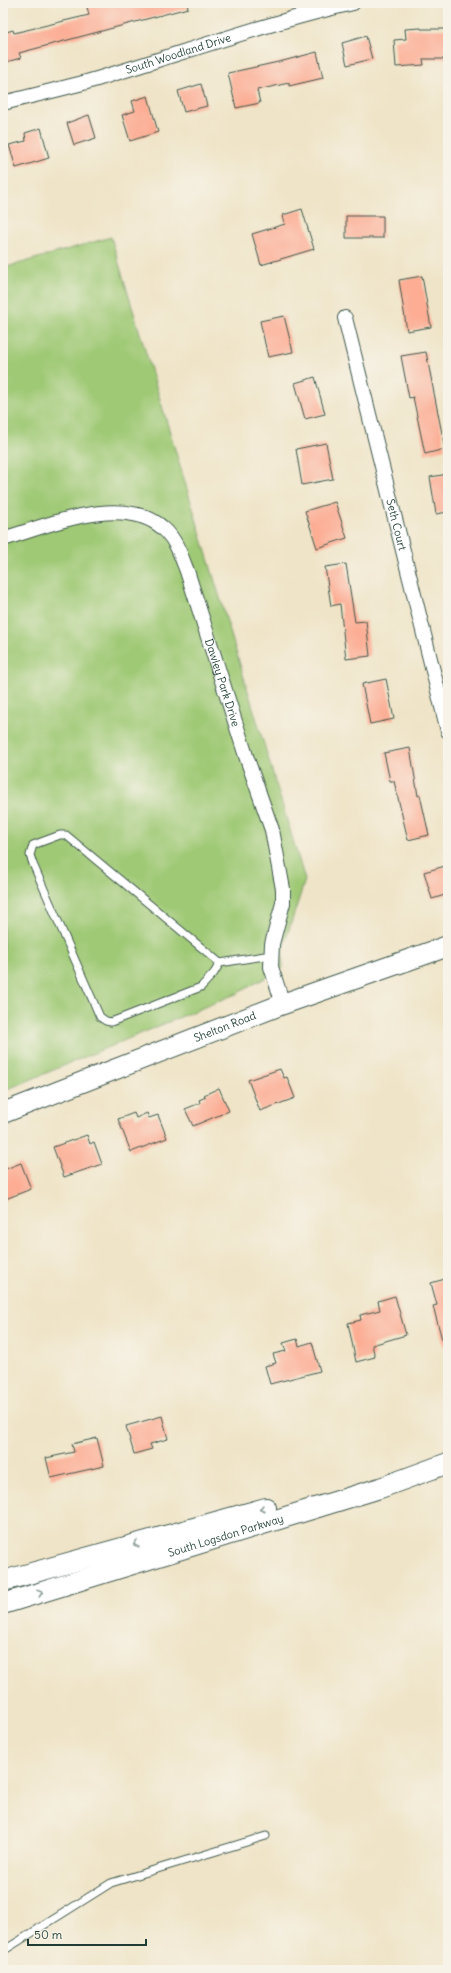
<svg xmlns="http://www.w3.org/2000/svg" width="451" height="1973" font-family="Delius,sans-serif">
	<rect width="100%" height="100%" fill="#f7f3e8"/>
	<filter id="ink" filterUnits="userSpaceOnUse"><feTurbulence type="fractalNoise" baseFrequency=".025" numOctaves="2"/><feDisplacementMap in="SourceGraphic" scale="8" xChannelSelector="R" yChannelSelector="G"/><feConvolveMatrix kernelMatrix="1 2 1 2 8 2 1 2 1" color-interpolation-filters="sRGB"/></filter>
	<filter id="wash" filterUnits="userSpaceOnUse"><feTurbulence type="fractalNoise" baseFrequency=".012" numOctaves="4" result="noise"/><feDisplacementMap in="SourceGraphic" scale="16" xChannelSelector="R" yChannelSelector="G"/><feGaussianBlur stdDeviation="0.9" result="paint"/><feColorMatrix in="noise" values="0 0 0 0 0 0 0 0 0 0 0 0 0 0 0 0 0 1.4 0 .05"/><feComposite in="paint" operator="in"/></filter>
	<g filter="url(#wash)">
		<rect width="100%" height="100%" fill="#efe4c7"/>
		<!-- green -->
		<path fill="#9fc975" stroke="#5f8354" d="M111,237L305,880L282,951L283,968L238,993L3,1091V268Z"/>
		<g id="blocks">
			<!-- building -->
			<path fill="#fcad94" d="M102,3H187L188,8L19,53L21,58L6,62L3,54V33L13,30L14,33L89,15L87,7Z
				M421,28V29H448V59H423L424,65L396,67L394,40L406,39L405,29Z
				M366,36L372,59L347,65L342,43Z
				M317,52L323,78L289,86V83L257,90L260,103L236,108L228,73L283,61Z
				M201,84L207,106L184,112L178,91Z
				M148,96L158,132L130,141L122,115L135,111L132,101Z
				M89,115L96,138L74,145L67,123Z
				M41,128L49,158L16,168L9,145L26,141L25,133Z
				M302,209L314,249L261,265L252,234L285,224L283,215Z
				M346,216H383V238H346Z
				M422,276L431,327L407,331L399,280Z
				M284,316L293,352L268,357L260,321Z
				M426,352L445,449L425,454L413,397L409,398L401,356Z
				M315,377L325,414L305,419L295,383Z
				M326,443L333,479L302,485L296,449Z
				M448,474V512L436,514L430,477Z
				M335,502L347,538L317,548L305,511Z
				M346,564L355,622L366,621L370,656L346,659L340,604L331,606L325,567Z
				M386,679L394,719L370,724L362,684Z
				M410,748L418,796L420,795L429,835L408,840L394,781H390L384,753Z
				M445,866L448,874V894L432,899L424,872Z
				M280,1069L284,1078L287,1077L295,1098L260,1111L248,1080Z
				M219,1088L229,1111L193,1126L185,1109L200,1103L199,1100L206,1097L204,1095Z
				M134,1113L136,1118L147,1113L149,1118L158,1115L167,1138L131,1152L118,1119Z
				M87,1135L90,1144L94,1142L102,1164L64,1177L53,1147Z
				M21,1163L31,1189L3,1200V1170Z
				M445,1279L448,1289V1346L444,1347L433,1306L437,1305L431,1283Z
				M395,1296L406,1335L372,1345L375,1357L356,1362L348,1323L361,1320L360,1315L380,1310L378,1301Z
				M297,1339L299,1346L312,1342L320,1371L270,1384L265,1366L276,1363L273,1354L286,1351L283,1343Z
				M162,1416L168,1439L150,1444L152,1449L134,1454L126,1426Z
				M97,1438L104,1466L51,1478L46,1458L74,1452L72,1444Z"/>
		</g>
	</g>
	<g filter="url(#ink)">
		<use href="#blocks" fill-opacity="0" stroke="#3e564a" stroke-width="1"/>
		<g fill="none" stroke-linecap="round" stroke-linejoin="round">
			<!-- lane casing -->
			<g stroke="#3e564a" stroke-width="9">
				<path id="lane" d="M220,963L66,835H60L33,845L30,855L33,864L100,1017L106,1021L111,1022L201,987L214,973L220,963L271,955
					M3,1951L111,1883L266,1836"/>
			</g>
			<!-- street casing -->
			<g stroke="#3e564a" stroke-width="16">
				<g id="street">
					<path id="s1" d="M3,103C34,95 66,88 97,79C183,53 266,23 353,3"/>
					<path id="s2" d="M345,318L448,731"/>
					<path id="s3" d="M3,539C47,526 124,492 164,529C176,540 181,556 187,571L246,756L272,830L283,889V903L272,944L271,967L283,1004"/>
				</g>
			</g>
			<!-- secondary casing -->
			<g stroke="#3e564a" stroke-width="22">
				<g id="secondary">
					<path id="s4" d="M3,1113L283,1004L448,946"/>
					<path d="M3,1581L266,1508"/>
					<path id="s5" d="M3,1604L380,1488L448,1463"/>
				</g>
			</g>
			<!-- lane -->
			<use href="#lane" stroke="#fff" stroke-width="7"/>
			<!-- street -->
			<use href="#street" stroke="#fff" stroke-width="14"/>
			<!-- secondary -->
			<use href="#secondary" stroke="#fff" stroke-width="20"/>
		</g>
		<!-- one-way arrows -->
		<defs><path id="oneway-chevron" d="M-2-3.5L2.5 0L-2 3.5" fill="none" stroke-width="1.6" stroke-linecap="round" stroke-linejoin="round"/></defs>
		<g stroke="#8f9e9a">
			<use href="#oneway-chevron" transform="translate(262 1509) rotate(164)"/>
			<use href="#oneway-chevron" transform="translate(136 1544) rotate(165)"/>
			<use href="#oneway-chevron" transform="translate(40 1593) rotate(-18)"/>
		</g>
	</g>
	<g text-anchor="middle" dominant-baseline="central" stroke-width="4" stroke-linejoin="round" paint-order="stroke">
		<!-- street labels -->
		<g font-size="11" fill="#1f3d34" stroke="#f7f3e8">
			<text stroke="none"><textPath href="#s1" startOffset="182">South Woodland Drive</textPath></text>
			<text stroke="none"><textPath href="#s2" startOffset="213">Seth Court</textPath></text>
			<text stroke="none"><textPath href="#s3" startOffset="334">Dawley Park Drive</textPath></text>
			<text stroke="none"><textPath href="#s4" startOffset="238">Shelton Road</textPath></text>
			<text stroke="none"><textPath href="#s5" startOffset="233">South Logsdon Parkway</textPath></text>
		</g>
	</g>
	<!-- margin -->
	<rect width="451" height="1973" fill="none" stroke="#f7f3e8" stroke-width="16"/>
	<!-- scale -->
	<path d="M28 1939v6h118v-6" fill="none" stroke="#1f3d34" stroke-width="2"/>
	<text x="34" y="1939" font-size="12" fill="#1f3d34" stroke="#f7f3e8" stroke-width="3" paint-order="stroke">50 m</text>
</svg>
